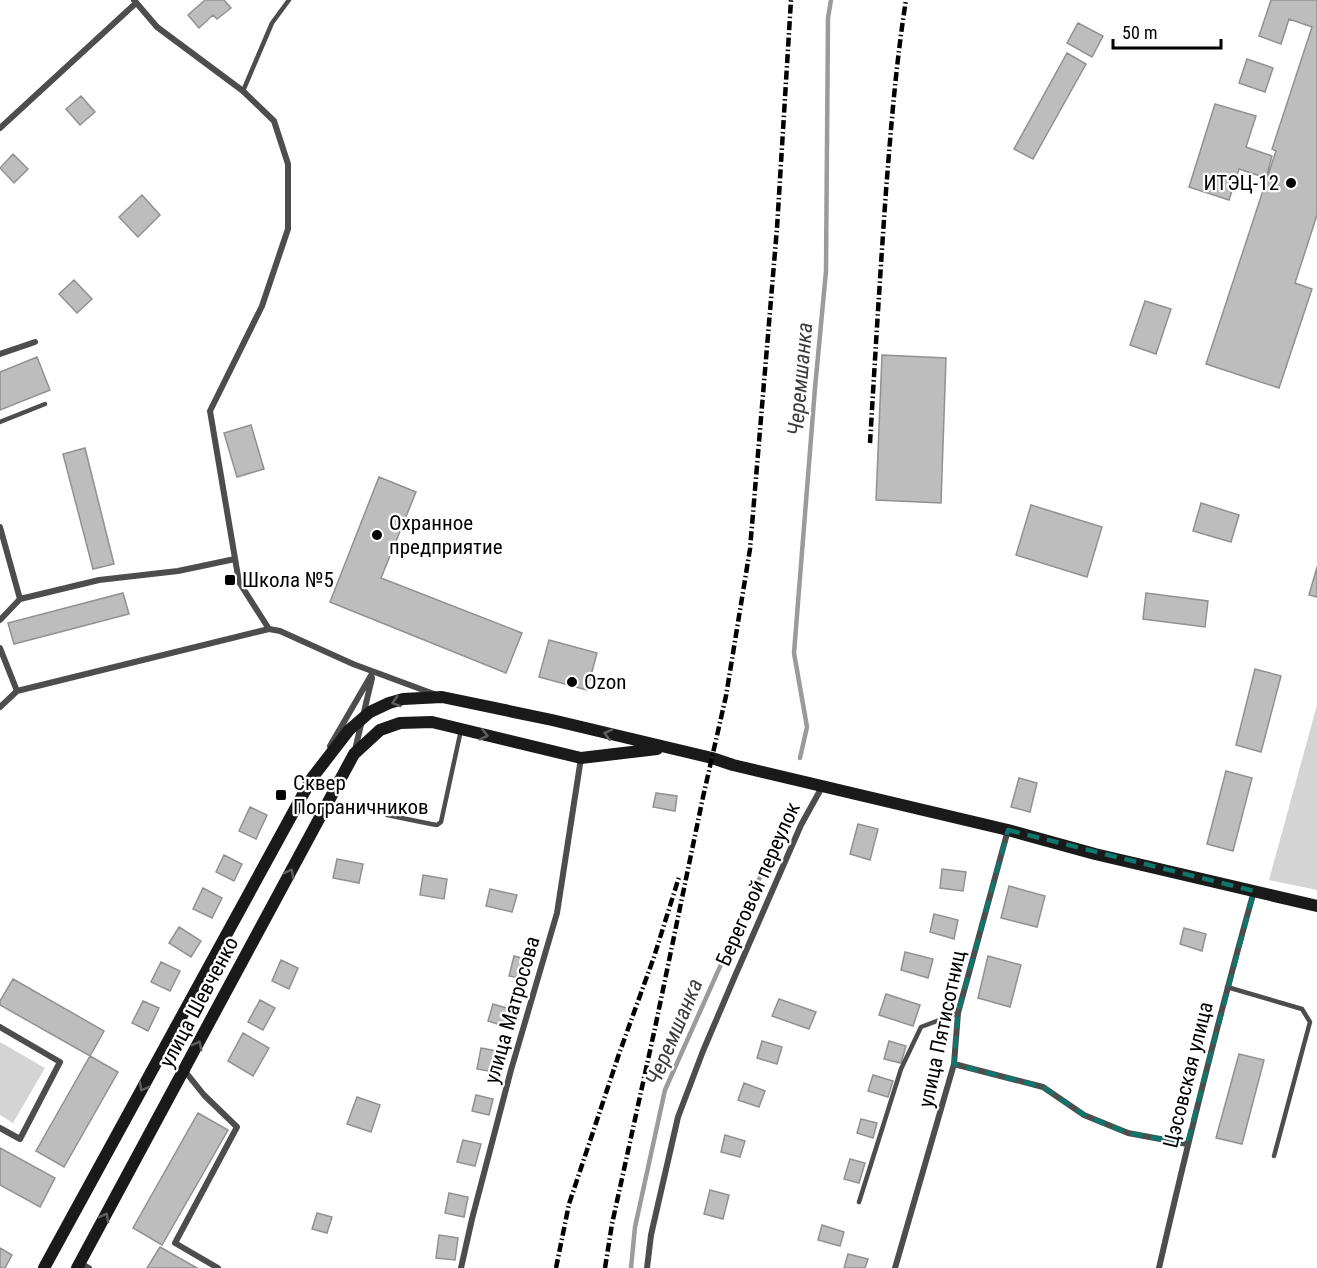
<svg xmlns="http://www.w3.org/2000/svg" width="1317" height="1268" font-family="'Roboto Condensed',sans-serif">
	<rect width="100%" height="100%" fill="#fff"/>
	<!-- green -->
	<path fill="#d4d4d4" d="M1317,705V890L1269,880Z
		M0,1042L45,1068L13,1123L0,1115Z"/>
	<g fill="none" stroke-linecap="round" stroke-linejoin="round">
		<!-- stream -->
		<path stroke="#9b9b9b" stroke-width="4.5" d="M800,758L807,727L794,653L815,388L826,271L828,18L831,0
			M631,1268L635,1227L665,1090L785,821"/>
	</g>
	<!-- building -->
	<path fill="#bdbdbd" stroke="#919191" stroke-width="1.5" d="M205,0H224L231,8L217,19L213,15L199,28L188,15Z
		M1271,0H1317V215L1295,283L1312,289L1279,388L1206,364L1276,151L1272,149L1312,27L1289,19L1281,44L1259,36Z
		M1078,23L1103,36L1092,57L1067,43Z
		M1067,53L1086,64L1033,159L1014,149Z
		M1247,59L1273,68L1265,92L1239,83Z
		M81,96L95,112L80,125L66,109Z
		M1215,104L1256,116L1246,147L1272,156L1266,178L1239,169L1229,200L1189,187Z
		M13,154L28,169L14,183L0,168Z
		M142,195L160,215L138,237L119,217Z
		M74,280L92,299L77,313L59,294Z
		M1145,301L1171,309L1156,354L1130,345Z
		M882,355L946,358L941,503L876,500Z
		M37,357L50,390L0,410V372Z
		M251,425L264,469L237,477L224,433Z
		M85,448L114,564L93,569L63,454Z
		M379,477L416,492L381,578L522,633L506,673L330,602Z
		M1201,503L1239,515L1231,542L1193,531Z
		M1031,505L1102,527L1087,577L1016,555Z
		M1317,567V597L1309,595Z
		M123,593L129,614L14,644L8,623Z
		M1146,593L1208,601L1205,627L1143,619Z
		M549,640L597,653L587,690L539,677Z
		M1255,669L1281,676L1261,752L1236,745Z
		M1226,771L1252,778L1233,851L1207,844Z
		M1019,778L1037,783L1030,812L1011,807Z
		M656,793L677,796L675,811L653,807Z
		M250,807L267,815L256,839L239,831Z
		M858,824L878,829L870,860L850,854Z
		M224,855L242,864L234,881L216,872Z
		M337,859L363,864L359,883L333,878Z
		M942,869L966,872L963,891L940,888Z
		M423,875L447,879L444,899L420,895Z
		M1009,886L1045,896L1037,927L1001,918Z
		M203,888L222,898L212,918L193,909Z
		M490,889L517,895L512,912L486,906Z
		M934,914L958,920L954,939L930,932Z
		M179,927L201,941L191,957L169,943Z
		M1184,928L1206,934L1202,951L1180,944Z
		M905,952L933,959L928,978L901,970Z
		M514,956L529,960L524,979L509,976Z
		M988,956L1021,965L1010,1007L978,998Z
		M281,960L298,968L289,989L272,981Z
		M161,962L180,971L170,991L151,982Z
		M13,979L104,1031L90,1056L0,1005V1001Z
		M886,994L920,1005L913,1026L879,1015Z
		M779,999L816,1012L809,1029L772,1016Z
		M260,1000L275,1008L263,1030L248,1022Z
		M143,1001L159,1008L148,1031L132,1023Z
		M493,1004L510,1009L504,1026L488,1021Z
		M243,1033L269,1048L253,1076L228,1061Z
		M762,1041L782,1047L777,1064L757,1058Z
		M889,1041L906,1046L901,1063L884,1059Z
		M481,1048L503,1052L499,1073L477,1069Z
		M1239,1054L1264,1060L1242,1144L1216,1138Z
		M90,1056L118,1072L64,1167L36,1151Z
		M873,1075L893,1081L888,1097L868,1091Z
		M744,1083L765,1091L759,1107L738,1100Z
		M476,1095L493,1099L489,1115L472,1111Z
		M357,1097L380,1105L371,1132L347,1124Z
		M198,1113L228,1130L162,1245L133,1228Z
		M861,1119L877,1123L873,1138L857,1133Z
		M725,1135L745,1141L740,1157L721,1152Z
		M463,1140L481,1144L475,1166L457,1162Z
		M0,1148L55,1178L40,1207L0,1185Z
		M850,1159L865,1163L859,1183L844,1179Z
		M710,1190L729,1195L723,1219L704,1214Z
		M449,1193L468,1197L464,1217L445,1213Z
		M317,1213L332,1217L327,1233L312,1229Z
		M822,1225L844,1232L840,1246L818,1240Z
		M439,1235L458,1238L455,1260L436,1258Z
		M160,1247L197,1268H147Z
		M0,1248L12,1255L5,1268H0Z
		M848,1254L868,1259L865,1268H844Z"/>
	<g fill="none" stroke-linecap="round" stroke-linejoin="round">
		<!-- lane -->
		<path stroke="#4d4d4d" stroke-width="4.5" d="M243,91L272,23L289,0
			M0,422L45,404
			M387,815L431,824L437,825L441,822L461,730
			M1227,987L1302,1009L1310,1022L1274,1156
			M859,1202L901,1069L921,1027L958,1013"/>
		<!-- street -->
		<path stroke="#4d4d4d" stroke-width="6" d="M134,0L157,27L243,91L274,121L288,164V229L262,306L210,411L239,582L269,629
			M0,128L136,3
			M0,354L35,342
			M0,527L20,599
			M0,620L20,599L99,580L178,571L235,559
			M0,648L17,691
			M0,707L17,691L269,629L280,631L353,664L434,694
			M330,746L373,672
			M355,750L372,678
			M0,1027L60,1062L20,1139L0,1128
			M954,1064L1043,1087L1084,1115L1128,1133L1187,1144
			M184,1070L204,1095L237,1127L175,1243L218,1268
			M80,1263L89,1268
			M461,1268L472,1219L511,1070L557,913L581,758
			M647,1268L651,1235L678,1117L703,1051L735,976L801,825L822,787
			M895,1268L954,1064L958,1013L1008,830
			M1159,1268C1188,1142 1219,1016 1254,891"/>
		<!-- secondary -->
		<path stroke="#1a1a1a" stroke-width="12" d="M44,1268L312,778L349,730L370,712L389,703L403,699L442,697L552,720L712,758L733,765L1008,830L1095,854L1317,906
			M77,1268L354,754L380,730L400,723L432,722L581,758L657,749"/>
		<!-- rail -->
		<path stroke="#000" stroke-width="4.5" stroke-dasharray="9 3 1.5 3" stroke-linecap="butt" d="M870,443C875,359 880,275 886,191C891,127 896,63 906,0
			M556,1268L569,1204L619,1054L654,957L679,877
			M605,1268L612,1224L655,1028L703,797L726,696L750,549L777,228L791,0"/>
	</g>
	<!-- one-way arrows -->
	<defs><path id="oneway-chevron" d="M-2-3.5L2.5 0L-2 3.5" fill="none" stroke-width="1.6" stroke-linecap="round" stroke-linejoin="round" transform="scale(1.5)"/></defs>
	<g stroke="#5f5f5f">
		<use href="#oneway-chevron" transform="translate(396 702) rotate(163)"/>
		<use href="#oneway-chevron" transform="translate(608 734) rotate(-166)"/>
		<use href="#oneway-chevron" transform="translate(484 735) rotate(13)"/>
		<use href="#oneway-chevron" transform="translate(290 873) rotate(-62)"/>
		<use href="#oneway-chevron" transform="translate(198 1045) rotate(-62)"/>
		<use href="#oneway-chevron" transform="translate(143 1087) rotate(119)"/>
		<use href="#oneway-chevron" transform="translate(105 1217) rotate(-62)"/>
	</g>
	<!-- marked area -->
	<path fill="none" stroke="#0f766e" stroke-width="4.5" stroke-dasharray="12 8" stroke-linejoin="round" d="M1008,830L1254,891L1187,1144L1128,1133L1084,1115L1043,1087L954,1064L958,1013Z"/>
	<!-- markers -->
	<g fill="#000" stroke="#fff" stroke-width="2">
		<circle cx="1291" cy="183" r="6"/>
		<circle cx="377" cy="535" r="6"/>
		<rect x="224" y="574" width="12" height="12" rx="3"/>
		<circle cx="572" cy="682" r="6"/>
		<rect x="275" y="789" width="12" height="12" rx="3"/>
	</g>
	<g text-anchor="middle" dominant-baseline="central" stroke-width="4.5" stroke-linejoin="round" paint-order="stroke">
		<!-- poi labels -->
		<g font-size="21" fill="#000" stroke="#fff" text-anchor="start">
			<text x="1279" y="183" text-anchor="end">ИТЭЦ-12</text>
			<text x="389" y="523">Охранное<tspan x="389" dy="24">предприятие</tspan></text>
			<text x="242" y="580">Школа №5</text>
			<text x="584" y="682">Ozon</text>
			<text x="293" y="783">Сквер<tspan x="293" dy="24">Пограничников</tspan></text>
		</g>
		<!-- street labels -->
		<g font-size="21" fill="#000" stroke="#fff">
			<text transform="translate(758 884) rotate(-66)">Береговой переулок</text>
			<text transform="translate(199 1002) rotate(-62)">улица Шевченко</text>
			<text transform="translate(512 1010) rotate(-74)">улица Матросова</text>
			<text transform="translate(942 1029) rotate(-78)">улица Пятисотниц</text>
			<text transform="translate(1188 1075) rotate(-76)">Цэсовская улица</text>
		</g>
		<!-- water labels -->
		<g font-size="22" font-style="italic" fill="#3c3c3c" stroke="#fff">
			<text transform="translate(800 379) rotate(-85)">Черемшанка</text>
			<text transform="translate(674 1032) rotate(-67)">Черемшанка</text>
		</g>
	</g>
	<!-- scale -->
	<path d="M1113 39v9h108v-9" fill="none" stroke="#000000" stroke-width="3"/>
	<text x="1122" y="39" font-size="18" fill="#000000" stroke="#ffffff" stroke-width="4.5" paint-order="stroke">50 m</text>
</svg>
